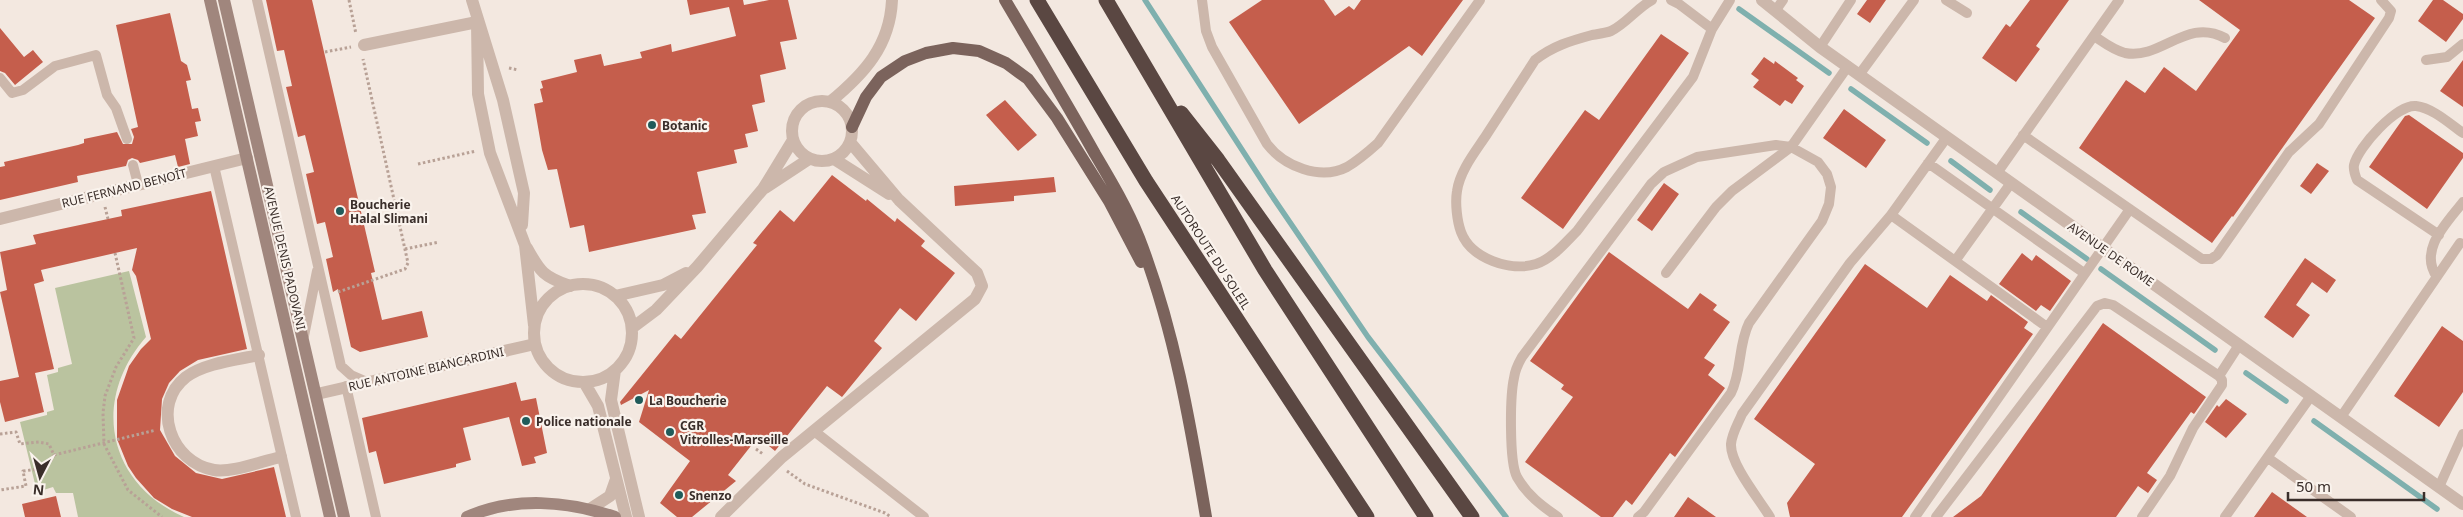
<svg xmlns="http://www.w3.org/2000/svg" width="2463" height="517" font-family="'Noto Sans',sans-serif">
	<rect width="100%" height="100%" fill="#f3e8e0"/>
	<!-- green -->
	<path fill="#bac39f" d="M129,271L146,337C91,400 107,483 184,517H78L73,493H56L53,487L37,492L20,422L47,415V412L54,410L47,375L58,372V368L72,364L55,288Z"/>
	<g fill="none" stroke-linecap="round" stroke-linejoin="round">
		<!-- stream -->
		<path stroke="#7fb0ae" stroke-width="5.5" d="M1145,0L1270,193L1368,337L1506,517
			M1739,9L1829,73
			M1851,89L1927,143
			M1951,161L1990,190
			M2021,212L2087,259
			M2101,269L2215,350
			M2246,373L2286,401
			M2314,421L2437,509"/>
	</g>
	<!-- building -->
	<path fill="#c55e4c" d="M266,0H312L375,272L371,273L382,320L422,311L428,337L360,352L351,347L338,289L333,292L326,259L333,257L325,222L317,224L306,174L314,172L305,135L298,137L286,87L292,86L284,50L277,51Z
		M687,0H743L744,5L769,0H788L797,39L780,42L786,69L760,75L765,102L752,105L758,131L745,134L748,147L734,150L737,163L697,172L706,213L692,215L696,229L589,252L584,225L570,228L557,169L548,170L542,150L534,104L543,102L540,89L543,88L541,81L577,72L574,60L601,54L604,66L642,58L640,52L671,44L672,52L736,36L729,7L690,15Z
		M1262,0H1324L1335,16L1349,6L1354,10L1361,0H1463L1422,56L1409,46L1299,124L1229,22Z
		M1867,0H1886L1870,23L1857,14Z
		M2030,0H2069L2036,46L2040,49L2016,82L1982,58L2006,24L2010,27Z
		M2199,0H2349L2375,18L2233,217L2232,216L2212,243L2079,148L2126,80L2145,93L2164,67L2196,91L2240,30Z
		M2433,0H2443L2463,14V19L2446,42L2418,21Z
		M170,13L181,61L187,65L191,80L186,81L192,109L198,108L201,121L195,122L198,136L185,139L190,164L178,167L175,155L140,163L138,160L132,158L128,160L126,166L77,176L78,182L0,200V167L5,166L4,162L78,145L84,143V139L117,132L123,144H132L134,137L131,129L138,127L116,25Z
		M0,28L24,57L33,50L43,62L15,85L5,73L0,71Z
		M1661,34L1689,53L1563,229L1521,198L1585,110L1599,120Z
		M1764,57L1774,64L1775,61L1798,78L1796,80L1804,86L1792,104L1785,100L1780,106L1753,87L1759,80L1751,74Z
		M2463,60V107L2440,91Z
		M1005,100L1037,135L1018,151L986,115Z
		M1844,109L1886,140L1866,168L1823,138Z
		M2409,115L2463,153V158L2427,209L2369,167L2405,116Z
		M2317,163L2329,171L2311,194L2300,186Z
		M832,175L866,201L867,199L895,222L897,218L925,241L921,246L955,273L916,321L900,308L874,341L882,348L842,397L827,386L775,451L758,437L728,475L736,481L692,517H677L660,503L690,461L639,422L649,390L621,405L620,402L675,334L681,339L757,245L753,243L780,210L794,222Z
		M1054,177L1056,192L1014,196V201L955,206L954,186Z
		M1664,183L1679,194L1652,231L1637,220Z
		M211,191L247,349L198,360L180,371L169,383L162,399L160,430L175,456L196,473L222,479L274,467L286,517H192L172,509L154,498L136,478L128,466L117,439V400L129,366L141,349L151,339L136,276L132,270L137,248L41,270L44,281L34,284L54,369L35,373L44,412L5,422L0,402V381L19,377L0,292L7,290L0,252L36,244L33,235L122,216L121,210Z
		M1609,252L1688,309L1700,293L1717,305L1713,310L1730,322L1704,358L1715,365L1708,375L1725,388L1675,457L1670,453L1632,505L1626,500L1613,517H1601L1525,462L1573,397L1561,389L1564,385L1530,361Z
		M2022,253L2032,261L2036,255L2071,281L2050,311L2041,305L2036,311L1999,284Z
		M2305,258L2336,280L2327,293L2312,282L2296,305L2310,315L2293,338L2264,317Z
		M1865,264L1927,308L1950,275L1987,301L1991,295L2028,322L2024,328L2033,334L1902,517H1790L1787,503L1815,464L1754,419Z
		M2103,323L2206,397L2194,414L2191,412L2147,473L2157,480L2148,493L2138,486L2116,517H1953L1981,496Z
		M2442,326L2463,341V392L2439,427L2394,396Z
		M516,382L521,401L536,398L547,453L534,457L536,463L522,466L509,417L463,428L471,460L456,464V467L384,484L376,451L369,453L362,418Z
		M2226,399L2247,414L2226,438L2205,422L2217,405L2219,407Z
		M2272,492L2307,517H2254Z
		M56,496L61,517H25L22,504Z
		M1688,497L1716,517H1674Z"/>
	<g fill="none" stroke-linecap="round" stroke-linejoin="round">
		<!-- path -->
		<path stroke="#b8a196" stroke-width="3" stroke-dasharray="2.5 2.5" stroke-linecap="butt" d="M349,0L356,34
			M325,52L351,47
			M509,68L518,70
			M418,164L476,151
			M105,207L108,219
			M405,249L439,242
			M115,253L134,338L116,367L105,396L103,413L104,444L128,490L162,517
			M338,292L405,269L408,263L363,59
			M0,434L16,432L20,444L39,442L49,444L54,455C47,470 38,469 23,471L26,486L0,490
			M756,449L763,454
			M54,455L156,430
			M787,471L805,484L885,513L891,517"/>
		<!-- lane -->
		<path stroke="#ccb7ab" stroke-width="10" d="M257,0L341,366L351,375L367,382
			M1202,0L1206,31L1212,47L1267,144C1284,166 1320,181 1347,167C1359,160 1368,152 1378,143L1480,0
			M1652,0C1637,8 1627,23 1611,31C1606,33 1598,34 1592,35C1570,41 1553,46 1535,60C1519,85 1503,109 1487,134C1476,151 1460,170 1457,191C1455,203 1457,221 1461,232C1471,259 1511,272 1536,264C1552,259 1565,243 1577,231L1693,77L1712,29L1730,0
			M1671,0L1679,4L1712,29
			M1946,0L1967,13
			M1776,10L1783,0
			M2094,36C2103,42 2113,50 2125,53C2162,60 2186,17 2225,38
			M1820,47L1851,0
			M2426,60L2447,57L2463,44
			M1859,75L1914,0
			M0,78L12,93L23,90L55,66L96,55L107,95L116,108L127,139
			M2023,135L2202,259H2211L2217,255L2289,152L2319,124L2389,18L2391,11L2381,0
			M1928,163L2084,273
			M133,165L138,184
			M214,166L296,517
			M1997,173L2119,0
			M1891,215L2047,327
			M2439,235L2357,180C2355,175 2353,170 2354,165C2358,147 2397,104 2416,106C2433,108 2450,124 2463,133
			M1955,261L2011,183
			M1666,273L1716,207L1732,191L1791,147L1848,66
			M2437,277C2418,250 2447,223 2463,202
			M304,336L317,271
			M346,386L376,517
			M2341,417L2460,243
			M814,431L924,517
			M2268,458L2351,517
			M2439,487L2463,434
			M1558,517C1542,506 1527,495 1517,477C1509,462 1510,396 1514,378C1515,370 1518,364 1522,357L1651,184L1664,172L1697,157L1776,145L1791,147L1818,162L1827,174L1831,187L1829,204L1822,221L1749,323C1738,345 1742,371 1731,393L1644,512L1638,517
			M1770,517C1759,499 1730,464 1731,444C1732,433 1738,424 1742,414L1850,263L1891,215L1947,137
			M1915,517L2130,209
			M1936,517L2097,306L2105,303L2113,305L2219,376L2239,345
			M2142,517L2170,476L2193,428L2222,385V380L2219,376
			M2225,517L2311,396"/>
		<!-- street -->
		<path stroke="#ccb7ab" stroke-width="12" d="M472,0L503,100L524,193L522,225
			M1762,0L1820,47L2463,504
			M477,22L478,94L490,153L525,245L534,325
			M364,45L477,22
			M792 131a30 30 0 1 1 60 0a30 30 0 1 1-60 0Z
			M830,102C864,74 890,46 892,0
			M834,159L889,194
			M765,188L809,159
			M0,219L247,158
			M527,248C540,272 544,277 570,286
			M534 333a49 49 0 1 1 98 0a49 49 0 1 1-98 0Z
			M615,296L663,285L686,273
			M632,328L656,310L697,267L763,189L793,140
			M259,355C236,360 205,363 186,377C150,405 171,463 214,470C232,473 262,461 281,457
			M615,370L611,400L639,517
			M584,382L598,406L626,517
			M317,394L535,344
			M590,509L610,496L616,479
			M721,517L782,457L975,299L982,286L977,273L899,200L850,142"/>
		<!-- secondary -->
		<path stroke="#a0867d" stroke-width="12" d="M210,0L330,517
			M224,0L344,517
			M467,517C514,496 568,501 615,517"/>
		<!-- primary -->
		<path stroke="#7b635c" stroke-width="12" d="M1005,0C1035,51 1066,102 1095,154C1111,181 1127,208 1139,238C1174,328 1190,422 1206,517
			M852,127L866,97L881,77L905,61L926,53L953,48L979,51L1006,63L1028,79L1057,118L1109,201L1141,262"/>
		<!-- highway -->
		<path stroke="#5a4742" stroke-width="15" d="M1037,0L1146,181L1367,517
			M1106,0L1265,270L1426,517
			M1181,113L1218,160L1472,517"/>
	</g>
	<!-- markers -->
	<g fill="#205b5a" stroke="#faf3ed" stroke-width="2">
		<circle cx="652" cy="125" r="5"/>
		<circle cx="340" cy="211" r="5"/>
		<circle cx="639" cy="400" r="5"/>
		<circle cx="526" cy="421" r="5"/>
		<circle cx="670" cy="432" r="5"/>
		<circle cx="679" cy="495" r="5"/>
	</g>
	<g text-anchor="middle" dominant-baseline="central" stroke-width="4.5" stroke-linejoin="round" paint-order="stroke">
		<!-- poi labels -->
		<g font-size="12" font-weight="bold" fill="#3a2e2a" stroke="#faf3ed" text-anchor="start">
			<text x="662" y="125">Botanic</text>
			<text x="350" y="204">Boucherie<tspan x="350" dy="14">Halal Slimani</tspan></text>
			<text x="649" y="400">La Boucherie</text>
			<text x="536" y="421">Police nationale</text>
			<text x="680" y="425">CGR<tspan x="680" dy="14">Vitrolles-Marseille</tspan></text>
			<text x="689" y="495">Snenzo</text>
		</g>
		<!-- street labels -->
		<g font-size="12" fill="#3a2e2a" stroke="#faf3ed">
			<text transform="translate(124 188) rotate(-14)">RUE FERNAND BENOÎT</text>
			<text transform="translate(1211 252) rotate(57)">AUTOROUTE DU SOLEIL</text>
			<text transform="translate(2111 254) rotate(35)">AVENUE DE ROME</text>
			<text transform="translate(285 258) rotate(77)">AVENUE DENIS PADOVANI</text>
			<text transform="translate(426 369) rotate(-13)">RUE ANTOINE BIANCARDINI</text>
		</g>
	</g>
	<!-- north arrow -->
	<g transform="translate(40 477) rotate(186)" stroke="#faf3ed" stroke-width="4" paint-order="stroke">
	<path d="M0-4L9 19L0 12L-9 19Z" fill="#3a2e2a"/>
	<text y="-8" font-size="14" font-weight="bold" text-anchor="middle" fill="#3a2e2a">N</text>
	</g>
	<!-- scale -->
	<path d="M2288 492v8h136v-8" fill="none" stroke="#3a2e2a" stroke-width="2.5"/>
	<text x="2296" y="492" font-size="15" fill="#3a2e2a" stroke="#faf3ed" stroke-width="4" paint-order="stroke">50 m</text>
</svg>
